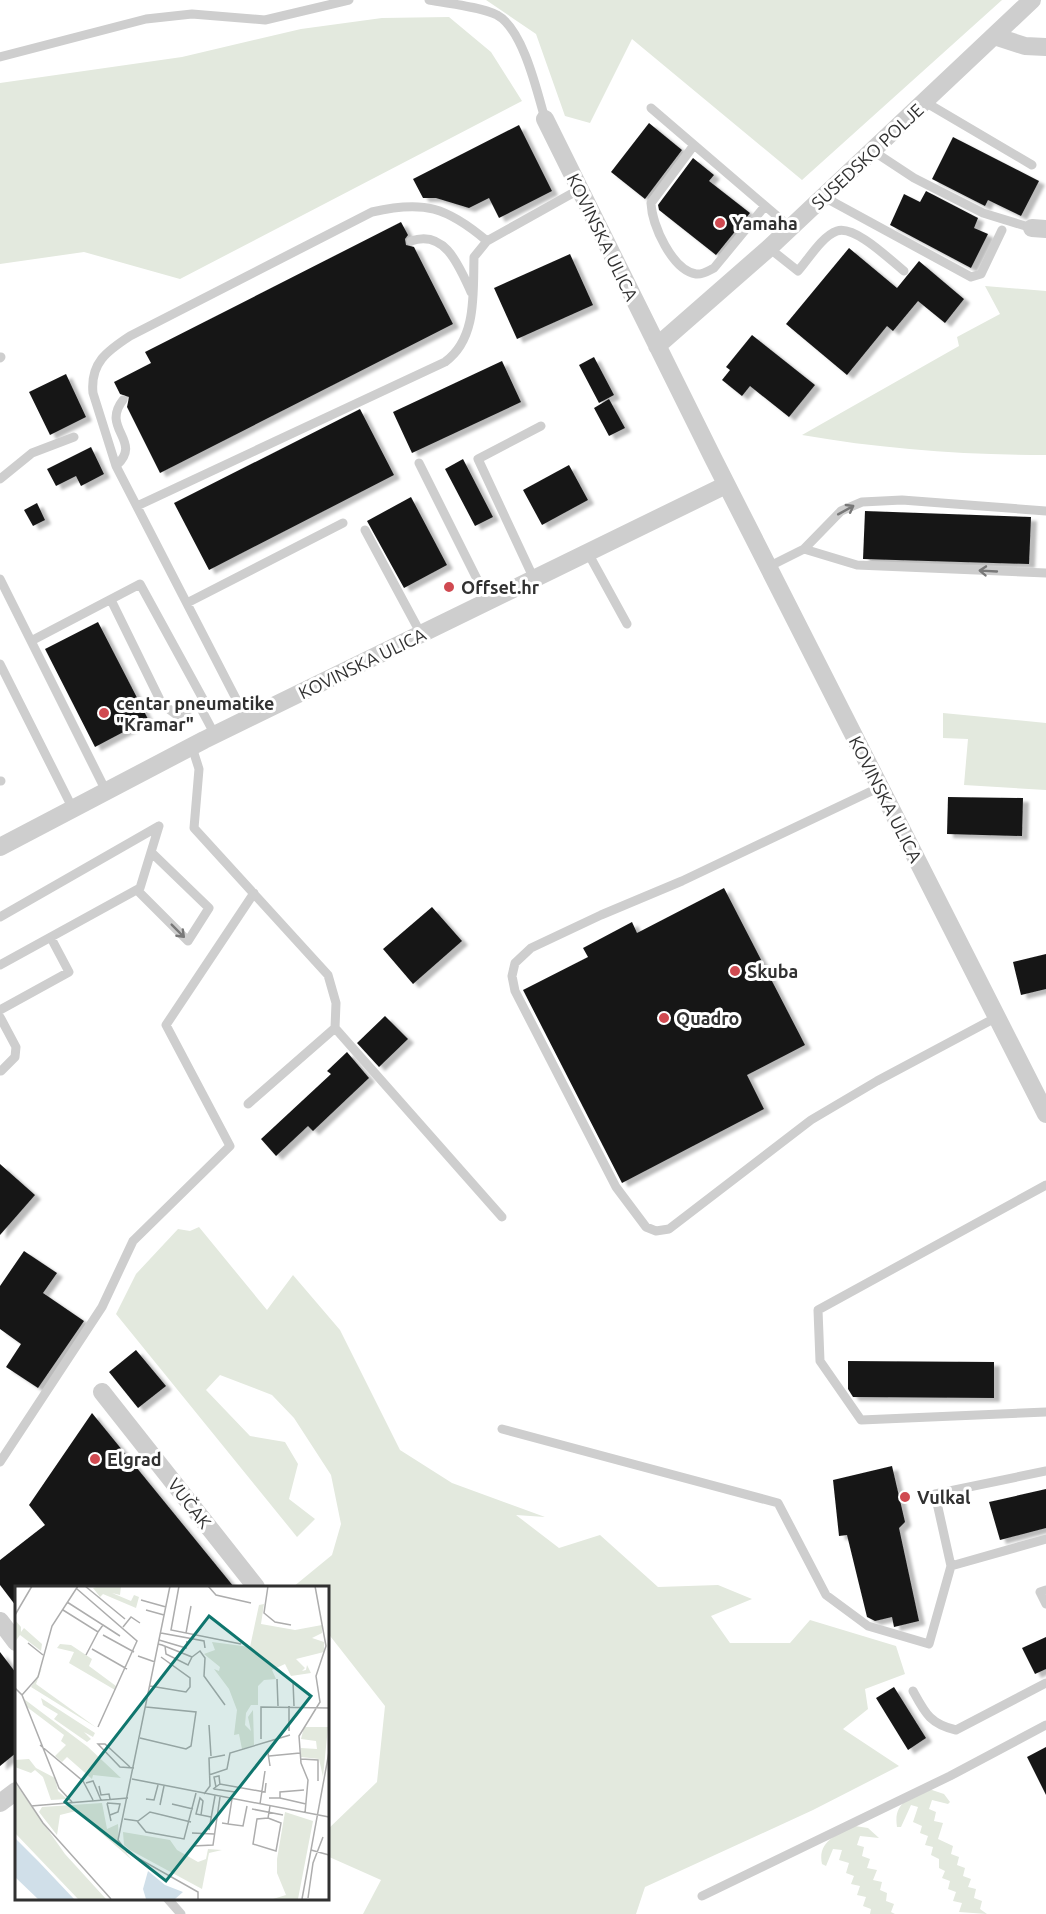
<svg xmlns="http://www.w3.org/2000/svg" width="1046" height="1914" font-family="Ubuntu,sans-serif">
	<defs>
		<filter id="shadow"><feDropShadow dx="6" dy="4" stdDeviation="1.5" flood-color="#0004"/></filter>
	</defs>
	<rect width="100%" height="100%" fill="#fff"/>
	<!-- green -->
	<path fill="#e3e9de" d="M486,0H1002L802,180L632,39L590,123L565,116L536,34Z
		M449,17L491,52L522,101L180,279L84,252L0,264V83L182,57L301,29L382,18Z
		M985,286L1046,291V455C965,455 882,449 802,435L959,346L957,337L1000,314Z
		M943,713L1046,723V790L964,785L968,739L943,738Z
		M199,1227L267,1310L293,1275L340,1330L400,1450L452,1483L545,1517L516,1515L559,1548L600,1535L658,1587L718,1585L752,1599L711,1616L730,1643H790L810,1620L896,1646L905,1674L865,1689L868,1709L843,1729L899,1766L813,1810L645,1887L636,1914H363L381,1880L327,1856V1830L377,1782L385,1706L327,1632V1587H293L332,1555L341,1524L331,1475L294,1418L272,1395L220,1375L206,1390L250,1436L285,1442L298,1464L289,1499L315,1519L297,1537L116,1314L136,1274L178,1229L190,1231Z
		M929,1789L944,1794L950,1802L948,1804L932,1800L929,1809L936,1812L934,1821L943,1823L938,1839L953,1846L951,1854L959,1857L957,1865L965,1868L963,1876L971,1879L968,1887L976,1889L974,1898L982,1901L980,1909L987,1914L959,1912L962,1903L953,1901L956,1892L948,1889L950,1881L942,1878L945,1871L939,1868V1859L931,1855L933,1847L925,1845L928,1836L920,1833L922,1826L913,1822L918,1807L911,1805L901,1827H897C893,1802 910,1798 929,1789Z
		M855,1826L868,1828L879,1838L860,1836L857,1845L864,1847L862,1856L870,1859L867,1868L877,1870L873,1880L882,1882L880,1890L887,1893L886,1901L894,1904L891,1912L895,1914H870L871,1909L863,1906L866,1897L857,1895L860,1886L851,1884L854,1876L846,1873L849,1863L839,1860L842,1850L833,1849L826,1866L822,1864C817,1841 838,1834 855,1826Z"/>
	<!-- building -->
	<path fill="#181818" filter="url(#shadow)" d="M649,123L682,150L645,199L611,172Z
		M519,125L552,191L499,218L489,198L469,208L436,198H423L413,179Z
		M953,137L1039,181L1021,216L988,200L985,206L932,179Z
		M693,158L714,175L709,181L750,213L716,255L659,210L658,205Z
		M926,191L978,218L974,228L988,234L971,268L890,225L904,194L920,202Z
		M401,222L408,235L405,239L406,245L414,247L453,324L160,473L127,407L129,397L120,394L114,382L151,363L145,352Z
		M849,248L897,288L919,261L964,299L945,323L918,301L893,331L887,326L847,375L786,324Z
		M570,254L593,305L517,339L494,288Z
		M752,335L815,385L789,417L750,386L742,396L722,380L730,370L726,367Z
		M594,357L614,395L599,403L579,365Z
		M502,361L521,402L412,453L393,412Z
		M66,374L86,417L50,435L29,392Z
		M609,399L625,428L609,436L594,408Z
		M360,409L394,475L209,570L174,503Z
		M91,447L104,474L81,486L76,476L56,486L47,469Z
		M463,459L493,517L475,526L445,469Z
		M569,465L588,500L542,525L523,490Z
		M411,497L447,565L404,588L367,521Z
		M37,503L45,520L33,526L24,510Z
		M865,511L1031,517L1029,564L863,559Z
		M98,622L148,719L95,747L45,649Z
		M948,797L1023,798L1022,836L947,834Z
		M724,888L805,1045L747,1075L764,1109L622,1183L523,990L588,957L583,948L632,922L637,933Z
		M432,907L462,941L413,984L383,949Z
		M1046,954V989L1021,995L1013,962Z
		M385,1016L408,1039L379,1067L357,1043Z
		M347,1052L369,1078L313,1131L308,1126L276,1156L261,1139L331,1074L327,1071Z
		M0,1164L35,1195L0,1235Z
		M24,1251L57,1273L43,1293L84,1321L38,1388L6,1367L21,1344L0,1329V1286Z
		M136,1350L166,1386L138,1408L109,1372Z
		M848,1361L994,1362V1398L853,1397L848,1389Z
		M92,1413L234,1587H16V1606L0,1585V1560L45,1525L29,1505Z
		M892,1466L905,1522L899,1528L919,1621L894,1627L892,1617L875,1621L867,1617L847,1535L839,1536L833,1480Z
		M1046,1489V1528L1000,1540L989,1502Z
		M1046,1637V1669L1035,1674L1022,1648Z
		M0,1652L16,1673V1753L0,1766Z
		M894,1687L926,1738L908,1750L876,1698Z
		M1046,1747V1795L1027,1757Z"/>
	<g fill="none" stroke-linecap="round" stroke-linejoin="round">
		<!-- service -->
		<path stroke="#cecece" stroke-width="9" d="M429,0C450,4 478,6 497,15C523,29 537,91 545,119
			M0,57L146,19L192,14L265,20L349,0
			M925,102L1032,165
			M651,108L791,228
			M694,145L651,203C652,225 672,270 696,274C703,275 708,271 714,268L765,206
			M873,151L914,178L983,213L1032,228
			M824,197L971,277L981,274L1002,230
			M411,241C445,229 459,266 471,292
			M769,248L798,271C808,260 822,236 837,231C855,225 890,260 904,271
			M0,358L1,357
			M419,463L488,601
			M116,466C144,441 100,429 123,400
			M0,479L32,453L74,437
			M137,506L445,362C477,339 473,294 474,257L487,241L580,189
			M365,530L421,634
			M804,549L857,565L1046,573
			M588,553L627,624
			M768,567L804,549L841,511L862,502L902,500L1046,511
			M0,579L106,791
			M534,579L478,459L541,426
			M187,603L343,523
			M31,641L140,584L203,699L199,705L177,715L162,704L111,600
			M0,664L73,809
			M199,705L215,735
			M247,720L116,466L93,393C90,363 107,351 130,336L372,212C424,200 447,207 487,241
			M192,747L199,769L194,828L328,975L336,1003L335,1028L248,1104
			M0,781H1
			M880,787L682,881L601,915L531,948L515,963L512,976L515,991L616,1187L646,1227L656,1231L669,1229L811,1120L877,1081L997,1017
			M137,890L188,941L209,908L151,852
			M0,917L159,826
			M0,965L140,888L159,826
			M0,1010L69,972L51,938
			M0,1017L16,1047L15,1057L1,1071
			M335,1028L502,1217
			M1046,1185L818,1310L820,1361L861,1420L1046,1412
			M502,1429L778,1503L826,1595L868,1626L929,1644L951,1566
			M0,1462L102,1307L133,1241L230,1146L166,1025L254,893
			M1046,1471L935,1494L951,1566L1046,1539
			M1046,1590L1040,1592L1046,1604
			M913,1691C925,1713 930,1724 956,1730L1046,1683
			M702,1896L950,1776L1046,1725
			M167,1898L181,1914"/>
		<!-- minor -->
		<path stroke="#cecece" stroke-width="18" d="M994,36L1025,46L1046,47
			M545,119L713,458L1046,1114
			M1032,228L1046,229
			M657,346L769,248L1032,0
			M0,847L204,740L726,485
			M102,1392L256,1587
			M0,1621L16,1642
			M0,1803L16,1791"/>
	</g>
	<!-- one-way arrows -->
	<defs><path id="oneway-shaft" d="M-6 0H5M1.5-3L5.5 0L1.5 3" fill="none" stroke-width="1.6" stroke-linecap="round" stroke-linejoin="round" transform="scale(1.5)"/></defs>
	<g stroke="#787878">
		<use href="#oneway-shaft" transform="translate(846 510) rotate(-29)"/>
		<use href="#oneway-shaft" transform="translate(988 571) rotate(-177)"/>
		<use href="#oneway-shaft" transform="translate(178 931) rotate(45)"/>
	</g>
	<!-- markers -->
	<g fill="#d04a51" stroke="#fff" stroke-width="2">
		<circle cx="720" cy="223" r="6"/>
		<circle cx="449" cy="587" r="6"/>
		<circle cx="104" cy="713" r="6"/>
		<circle cx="735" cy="971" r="6"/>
		<circle cx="664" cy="1018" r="6"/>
		<circle cx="95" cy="1459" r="6"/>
		<circle cx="905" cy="1497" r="6"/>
	</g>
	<g text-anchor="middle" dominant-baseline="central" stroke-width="6" stroke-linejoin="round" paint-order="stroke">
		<!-- street labels -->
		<g font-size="18" fill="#313131" stroke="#fff">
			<text transform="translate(867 156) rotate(-43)">SUSEDSKO POLJE</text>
			<text transform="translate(603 237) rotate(64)">KOVINSKA ULICA</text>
			<text transform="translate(362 663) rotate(-26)">KOVINSKA ULICA</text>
			<text transform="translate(886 799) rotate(63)">KOVINSKA ULICA</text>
			<text transform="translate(190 1503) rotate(52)">VUČAK</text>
		</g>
		<!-- poi labels -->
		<g font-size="18" font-weight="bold" fill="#313131" stroke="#fff" text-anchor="start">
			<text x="732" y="223">Yamaha</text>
			<text x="461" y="587">Offset.hr</text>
			<text x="116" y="703">centar pneumatike<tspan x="116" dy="21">"Kramar"</tspan></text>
			<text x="747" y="971">Skuba</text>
			<text x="676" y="1018">Quadro</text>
			<text x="107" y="1459">Elgrad</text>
			<text x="917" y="1497">Vulkal</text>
		</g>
	</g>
	<!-- overview -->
	<g transform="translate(15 1586)">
		<rect width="314" height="314" fill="#fff"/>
		<path d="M85,0H106L105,9L97,7L116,15L119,9L124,11L121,22L88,8L85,11L78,2ZM249,18L246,38L280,44L307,39V47L297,52L309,56V66L281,73L290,82L287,85L291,84L292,79L296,87L276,90L270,78L257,84L261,93L249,94L243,100V119H236L231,127L230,139L236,145L233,131L238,124L239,159L227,163L224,148L219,149L222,124L214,103L199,83L204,85L205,81L189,68L200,64L197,56L235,61L244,19ZM0,34L6,41V46L9,42L27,58L26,65L5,49L0,56ZM45,58L56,59L77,73L74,80L101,100L100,104L54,77L59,66L42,62ZM27,82L21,98L82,142L16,101ZM26,112L80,147L78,151L69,146L76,153L72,156L39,133L43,128L28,119ZM9,113L73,161L106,192L78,189L77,193L52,171L47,176L40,170L51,159L46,155L49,149L12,121ZM289,141H313L308,191L304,173L286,171V162L302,163L301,155L286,153ZM14,173L21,182L40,192L43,205L52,213L36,214L28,191L20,184L16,187L0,181V174ZM0,197L50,268L91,313H63L0,247ZM87,217L92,243L103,238L104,258L117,274L61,225L45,229L42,249L24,226L27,221ZM270,226L298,235L283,313H258L271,309L262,287V273ZM108,246L155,254L162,264L183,276L191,273L193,263L207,264L194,267L187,303L115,264L109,259Z" fill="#e3e9de"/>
		<path d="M0,252L24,276L59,313H23L0,291ZM133,285L150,299L168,306L160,313H131L128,303Z" fill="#d0dfe9"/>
		<path fill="none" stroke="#adadad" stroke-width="1.5" d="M70,0L110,33M155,0L103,254L112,266L183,306V313M164,0L156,44L226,58M193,0L201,9L236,17M253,0L249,27L260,36L276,39M62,3L122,55L83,141M126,14L151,21M48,24L83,46L88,39L52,16M131,24L149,29M0,29L17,0M88,39L105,50M108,41L116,31L125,37M146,47L189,55L190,62M171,47L176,20M88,49L119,66M144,54L171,62L172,55M13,57L28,69M143,58L147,59L177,71L173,79L151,68L150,60M77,63L112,83M71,69L83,46M123,70L140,76M177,71L185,65L190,72L189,90L210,119M262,93L263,120M278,95L279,120M135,100L171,106L175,101V92L146,71M0,102L7,109L44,202L57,216M7,109L23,91L37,40L63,0M274,120V145M194,139L196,170M125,152L171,163L176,160L181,126L131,121M246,153V121L314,122M25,159L68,195L78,214M254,170L285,167M286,173L303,174V195M255,180L253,167L262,154M115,181L90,158H83L105,181L119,182M194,189L212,183L215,167L275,149M117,193L314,231M0,195L28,237L96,313M71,197L78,195L86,214M84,200L86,209L94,208L95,213M201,201L199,191L204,190L205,199M198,203L205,198L250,206L251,197M199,203L220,206M189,208L195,200L194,172L210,169M254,212H265V206L289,204M265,212L291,218M131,213L139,214L143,199M92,217L105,218L103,226L95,229M92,217L96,235M157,218L178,223M245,218L250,185M145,219L149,200M16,220L113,212M237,223L268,229M290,227L293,194L286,177L284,150L305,116L301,90L311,60L300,0M186,229L188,215L185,212L181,228L196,231M253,232L266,237L261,265L238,258L242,233L253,232L255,220M109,233L123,235L135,226L176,236M122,235L131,246L169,253L181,207M207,237L213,238L217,213M213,238L228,240L232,220M194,244L200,210M177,247L199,248M178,260L198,259L205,211M296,264L314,269M293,312L298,277L308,251M287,313L314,166"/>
		<path fill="#0f766e" fill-opacity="0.15" stroke="#0f766e" stroke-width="3" d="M194,30L296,110L151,295L50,216Z"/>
		<rect width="314" height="314" fill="none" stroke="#313131" stroke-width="3"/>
	</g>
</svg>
